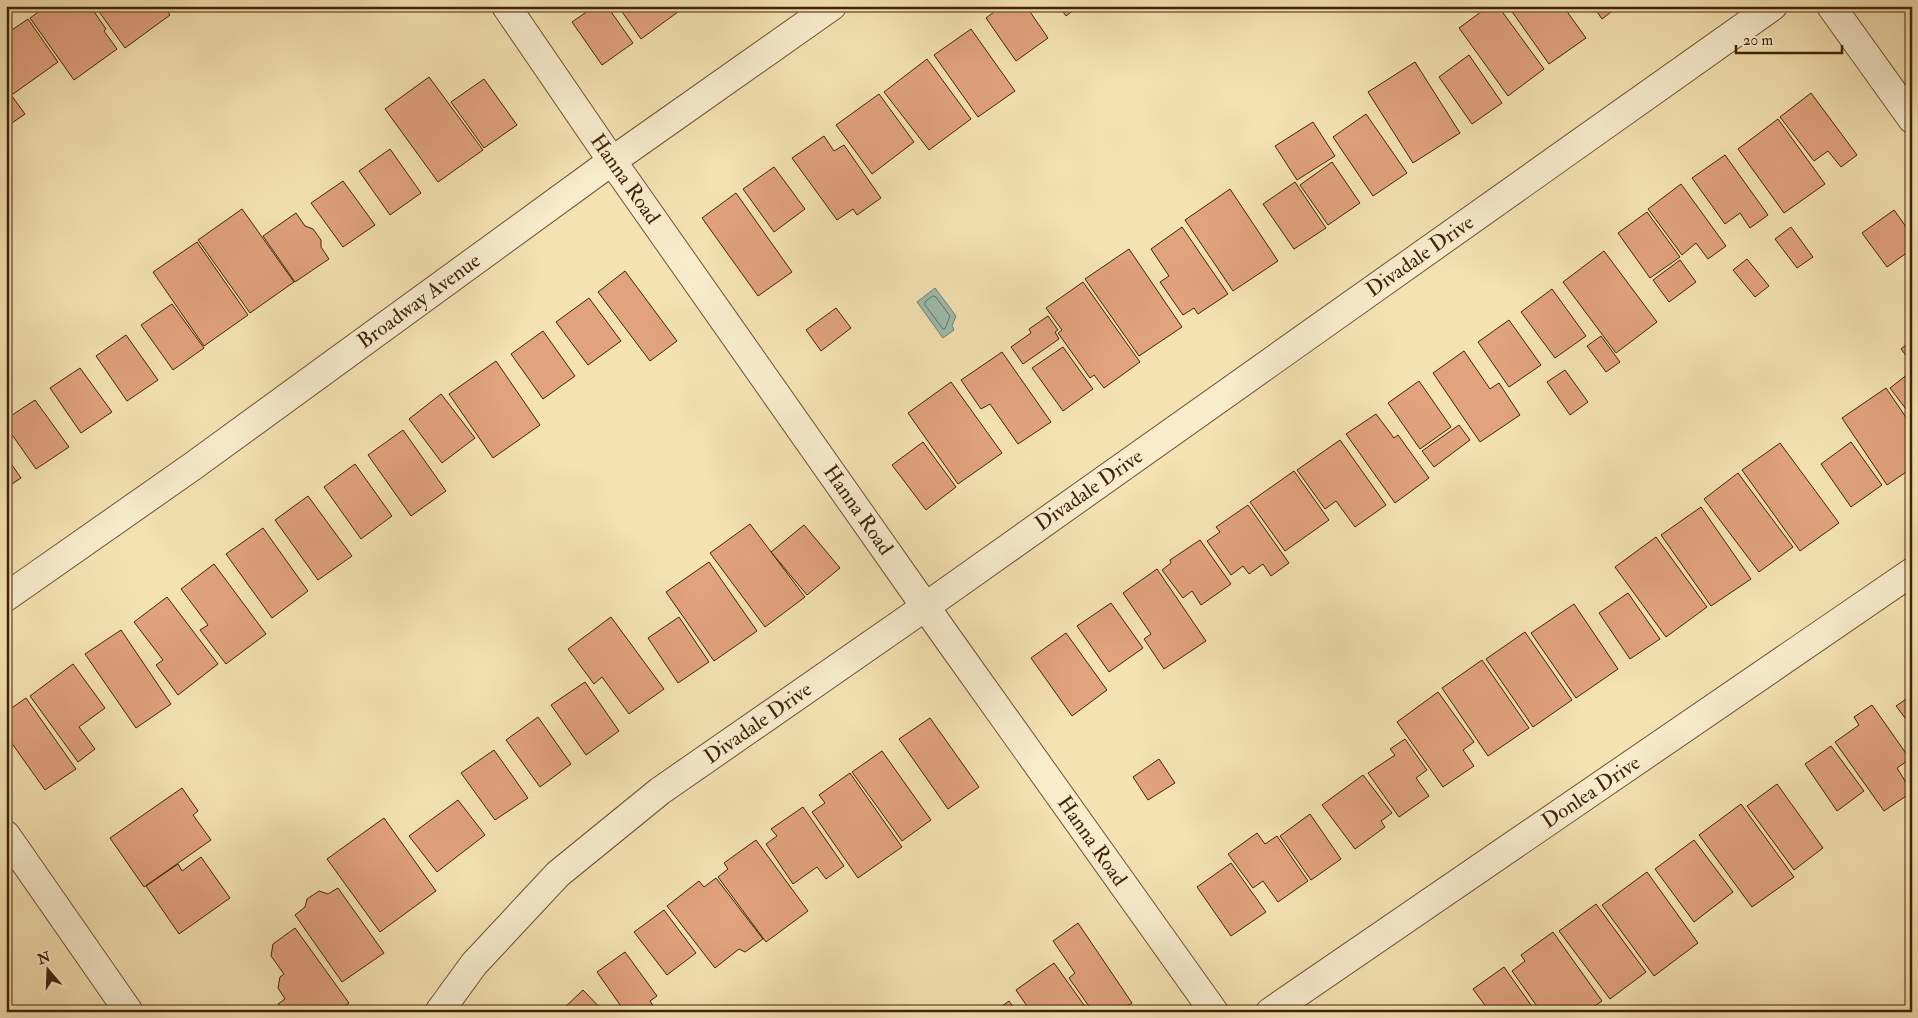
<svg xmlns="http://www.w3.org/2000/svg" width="1918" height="1018" font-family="'IM FELL Double Pica',serif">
	<rect width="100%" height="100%" fill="#f4e2b2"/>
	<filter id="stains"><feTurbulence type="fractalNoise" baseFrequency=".004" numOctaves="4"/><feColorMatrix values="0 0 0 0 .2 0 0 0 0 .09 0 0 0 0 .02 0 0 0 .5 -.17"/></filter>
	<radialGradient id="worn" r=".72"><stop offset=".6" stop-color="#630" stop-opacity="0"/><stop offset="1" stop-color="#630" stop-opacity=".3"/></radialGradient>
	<!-- water -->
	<path fill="#9cbdae" stroke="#777f6c" d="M935,288L956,316L952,326L954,330L943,338L917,302Z"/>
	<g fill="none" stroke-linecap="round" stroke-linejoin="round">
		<!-- shore -->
		<path stroke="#6e705c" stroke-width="1" d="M933,296L936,297L950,316L945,329H943L925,305V302Z"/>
	</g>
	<!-- building -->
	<path fill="#e1a27e" stroke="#40230a" d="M47,6H90L106,29L104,31L117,49L74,80L30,18Z
		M95,6H164L170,15L125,48Z
		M595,6H607L633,43L602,65L572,22Z
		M618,6H686L641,39Z
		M1002,6H1026L1048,38L1016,61L986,18Z
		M1059,6H1079L1066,16Z
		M1489,6H1498L1544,69L1508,96L1459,28Z
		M1508,6H1563L1586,38L1549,64Z
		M1593,6H1619L1602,19Z
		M28,19L58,62L13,94L6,84V34Z
		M971,29L1015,91L978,117L934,55Z
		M1469,55L1502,103L1472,124L1439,77Z
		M927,59L971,119L929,150L884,92Z
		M1415,62L1460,133L1413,163L1368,92Z
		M429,77L483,150L438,182L385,109Z
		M484,79L517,125L484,148L451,102Z
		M6,88L25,114L6,127Z
		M1811,93L1857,155L1841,167L1828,151L1814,161L1780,117Z
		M879,94L914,142L872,174L836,125Z
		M1366,114L1407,173L1373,196L1333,137Z
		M1778,119L1825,184L1784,213L1738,149Z
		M1313,122L1335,156L1297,180L1275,146Z
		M824,136L834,151L844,145L881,198L857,215L853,209L837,220L792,158Z
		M390,149L421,193L390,215L359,171Z
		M1725,155L1768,215L1750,228L1740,213L1725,224L1692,178Z
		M1332,162L1360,203L1328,225L1300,185Z
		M774,167L805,209L774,232L743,189Z
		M343,181L375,225L343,247L311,203Z
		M1295,182L1326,228L1294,249L1263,204Z
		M1681,184L1726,246L1708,259L1696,243L1682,255L1648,209Z
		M1230,189L1278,261L1233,291L1185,220Z
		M736,193L792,272L758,296L702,218Z
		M242,209L294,282L250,313L198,240Z
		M1894,210L1912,235V249L1887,267L1862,233Z
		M1647,212L1680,257L1650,278L1618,233Z
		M296,213L305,226L313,229L321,240V247L329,259L295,282L263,236Z
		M1182,227L1228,294L1198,314L1194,308L1183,315L1160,282L1169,276L1151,249Z
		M1791,227L1813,257L1797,268L1775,239Z
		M197,242L248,315L204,346L153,272Z
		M1129,249L1182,327L1139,356L1085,279Z
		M1604,251L1657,322L1616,353L1563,282Z
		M1747,259L1769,286L1755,297L1733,270Z
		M1680,260L1696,282L1669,302L1653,280Z
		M625,271L677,341L650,361L598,292Z
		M1083,282L1140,362L1104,388L1094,375L1090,378L1058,333L1062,330L1046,308Z
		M1552,289L1586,336L1555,358L1521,312Z
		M589,298L621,341L588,365L556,322Z
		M172,304L204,348L173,370L141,325Z
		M836,308L851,328L821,351L806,330Z
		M1048,316L1058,330L1055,332L1059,339L1023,364L1011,347L1031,333L1029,329Z
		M1509,320L1541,365L1509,387L1478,342Z
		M543,331L575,376L543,399L511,354Z
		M126,335L158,380L127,401L96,356Z
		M1601,336L1620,362L1606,372L1587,346Z
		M1912,340V363L1901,349Z
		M1063,347L1093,389L1063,411L1032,368Z
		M1464,351L1490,389L1499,383L1520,415L1480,442L1433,373Z
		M1002,352L1051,422L1018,444L990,404L981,409L961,380Z
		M496,361L540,425L493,458L449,394Z
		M80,368L112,412L81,433L50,388Z
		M1565,370L1588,402L1570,415L1547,382Z
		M1908,374L1912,379V417L1890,388Z
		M1419,381L1451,427L1420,449L1388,403Z
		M951,382L1002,453L958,484L908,413Z
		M1886,388L1912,426V468L1887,485L1842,418Z
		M441,394L475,438L442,463L409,419Z
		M35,400L69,447L36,469L6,426V419Z
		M1376,414L1394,438L1398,435L1429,478L1395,503L1346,434Z
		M1459,425L1470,440L1434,467L1422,451Z
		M403,430L446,491L411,516L368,455Z
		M1340,440L1386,505L1355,527L1336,501L1325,509L1297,470Z
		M923,442L956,487L926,510L892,465Z
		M1851,442L1882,485L1851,507L1821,464Z
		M1780,443L1839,523L1800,551L1742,470Z
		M6,456L21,478L6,488Z
		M355,464L392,516L361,539L324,487Z
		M1294,471L1329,520L1285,551L1250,502Z
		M1738,473L1793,547L1759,572L1704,499Z
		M308,496L352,556L318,580L275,520Z
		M1248,505L1289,563L1271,576L1263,564L1249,574L1243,566L1231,575L1207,541L1220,532L1216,527Z
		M1701,507L1751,579L1711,606L1661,535Z
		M750,524L805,597L765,627L710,553Z
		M804,525L840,568L807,595L771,552Z
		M263,528L308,591L272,618L226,554Z
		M1656,537L1707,607L1666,637L1615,567Z
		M1200,540L1231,584L1201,605L1192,591L1183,598L1162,570L1171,563L1170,560Z
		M709,562L757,631L714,661L666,592Z
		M214,564L266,634L226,664L200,630L208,625L181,589Z
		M1157,569L1206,641L1164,669L1144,639L1151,634L1123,593Z
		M1628,593L1660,639L1630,659L1599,613Z
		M167,597L218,664L178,695L156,665L163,660L134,622Z
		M1111,603L1143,648L1109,672L1077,626Z
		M1574,604L1618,669L1576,698L1531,633Z
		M611,617L664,689L629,714L602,677L594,684L568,649Z
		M679,617L709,662L678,683L648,638Z
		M121,630L171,704L136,728L85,654Z
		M1525,632L1572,700L1533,727L1486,659Z
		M1066,633L1107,690L1072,716L1031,658Z
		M1482,660L1529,728L1488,756L1442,688Z
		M73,664L105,708L79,727L95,749L78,762L30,696Z
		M585,682L619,731L586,755L551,705Z
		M1438,692L1474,742L1463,750L1474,766L1443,787L1397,722Z
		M1912,695V727L1896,706Z
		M26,698L76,769L45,790L6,735V712Z
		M1872,705L1910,759L1897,768L1912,792L1884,811L1835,742L1859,725L1854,717Z
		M538,717L571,764L540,787L506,740Z
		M930,718L979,787L948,809L899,739Z
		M1405,739L1427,770L1416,778L1429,796L1399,817L1368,773L1395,755L1390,749Z
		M1831,746L1864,791L1837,811L1805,764Z
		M494,750L528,798L495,820L461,773Z
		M882,751L931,820L902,841L852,772Z
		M1159,759L1175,783L1148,800L1133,777Z
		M850,773L902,847L858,878L812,812L825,803L819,795Z
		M1363,775L1392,813L1381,821L1385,827L1355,849L1322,805Z
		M1777,784L1823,848L1794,870L1747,806Z
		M182,788L198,811L193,815L211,840L144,887L110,838Z
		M458,800L485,835L437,872L409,836Z
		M1741,804L1794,877L1752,907L1699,835Z
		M803,807L844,866L826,879L817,867L793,884L766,844L777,836L771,829Z
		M1310,814L1341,859L1311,880L1280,836Z
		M384,818L436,891L380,932L327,859Z
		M1257,833L1265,844L1277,836L1308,881L1278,902L1263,881L1253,888L1228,854Z
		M756,840L808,911L766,942L718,877L728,869L724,863Z
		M1694,840L1733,892L1694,922L1655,869Z
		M201,857L230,898L179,934L146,886L178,864L182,871Z
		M1231,863L1266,912L1231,936L1197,887Z
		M1647,872L1698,943L1654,976L1602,905Z
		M716,878L763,939L745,952L739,949L715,968L667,906L699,881L704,887Z
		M338,888L384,953L342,982L295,915L305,907L307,899L319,891L328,894Z
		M1596,904L1646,972L1610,999L1559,931Z
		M664,910L696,953L667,975L634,932Z
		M1078,923L1132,1003L1118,1012H1093L1069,978L1075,973L1053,941Z
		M295,928L349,1003L337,1012H284L278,1004L285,999L278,988L280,977L284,974L271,956L273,944Z
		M1553,932L1602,1001L1586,1012H1541L1512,971L1525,961L1521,955Z
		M625,952L657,996L650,1001L657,1012H625L597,972Z
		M1054,963L1089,1012H1031L1016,990Z
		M1504,967L1536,1012H1490L1473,989Z
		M583,990L604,1012H560Z
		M1009,1001L1017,1012H994Z
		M1446,1006L1450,1012H1437Z"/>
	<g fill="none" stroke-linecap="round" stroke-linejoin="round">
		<!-- minor casing -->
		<g stroke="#6d5334" stroke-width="30">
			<path id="minor" d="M506,6L612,161L946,636L1214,1012
				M1831,6L1912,119
				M6,597L193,466L612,161L832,6
				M6,835L129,1012
				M439,1012L474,964L558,874L660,791L925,607L1773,6
				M1270,1012L1912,572"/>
		</g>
		<!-- minor -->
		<use href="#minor" stroke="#f8eccd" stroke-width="28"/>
	</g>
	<g text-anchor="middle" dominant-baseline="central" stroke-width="4" stroke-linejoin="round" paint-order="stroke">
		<!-- street labels -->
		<g font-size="21" fill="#40230a" stroke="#f8eccd">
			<text transform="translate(625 179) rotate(55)">Hanna Road</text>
			<text transform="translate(1420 256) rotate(-35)">Divadale Drive</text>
			<text transform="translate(419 301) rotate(-36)">Broadway Avenue</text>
			<text transform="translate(1089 490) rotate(-35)">Divadale Drive</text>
			<text transform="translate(858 510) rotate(55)">Hanna Road</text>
			<text transform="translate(758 723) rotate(-35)">Divadale Drive</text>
			<text transform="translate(1591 792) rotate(-34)">Donlea Drive</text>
			<text transform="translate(1092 841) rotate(55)">Hanna Road</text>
		</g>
	</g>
	<!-- margin -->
	<rect width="1918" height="1018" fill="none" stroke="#f4e2b2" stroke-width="25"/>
	<rect x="8" y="8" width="1903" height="1003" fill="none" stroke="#40230a" stroke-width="2.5"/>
	<rect x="12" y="12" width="1893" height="993" fill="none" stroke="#40230a"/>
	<!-- north arrow -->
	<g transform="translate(48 970) rotate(341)" stroke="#f8eccd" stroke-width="4" paint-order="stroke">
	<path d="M0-4L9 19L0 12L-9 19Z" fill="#40230a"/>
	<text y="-8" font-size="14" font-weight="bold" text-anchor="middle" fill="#40230a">N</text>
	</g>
	<!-- scale -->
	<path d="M1736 45v8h106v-8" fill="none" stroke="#40230a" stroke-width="2.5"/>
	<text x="1743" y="45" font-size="15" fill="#40230a" stroke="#f8eccd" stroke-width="4" paint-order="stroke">20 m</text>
	<rect width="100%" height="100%" filter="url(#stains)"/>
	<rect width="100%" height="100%" fill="url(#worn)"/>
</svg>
